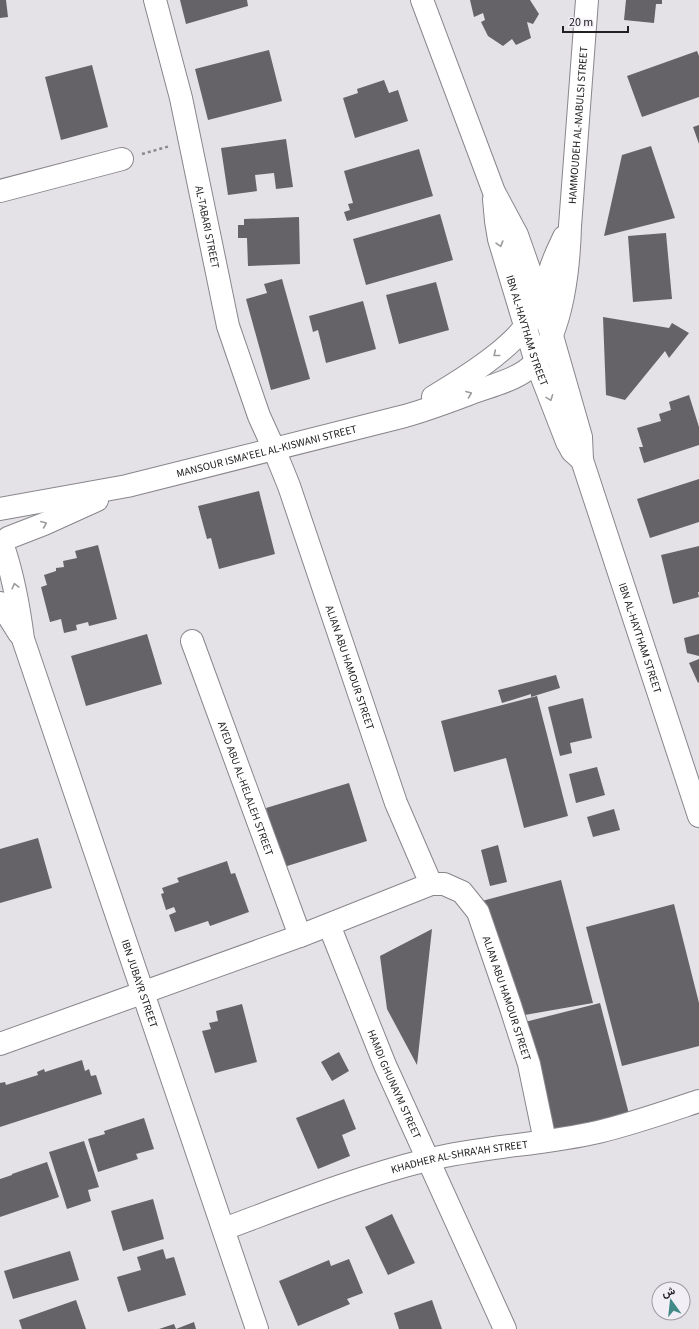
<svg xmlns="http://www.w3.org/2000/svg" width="699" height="1329" font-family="'Source Sans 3',Vazirmatn,sans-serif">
	<rect width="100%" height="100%" fill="#e4e1e7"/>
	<!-- building -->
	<path fill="#656368" d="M0,0H6L8,17L0,18Z
		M180,0H247L248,6L186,24Z
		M470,0H530L539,14L533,24L527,22L531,38L516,45L512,39L503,46L488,36L481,22L485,20L483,13L474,17Z
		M626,0H662V4H656L654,23L624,20Z
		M269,50L282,101L208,120L195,69Z
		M697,51L699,56V97L642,117L627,76Z
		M92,65L108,127L61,140L45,77Z
		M384,80L389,93L398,90L408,121L355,138L343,98L358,93L357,89Z
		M699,125V144L693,127Z
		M286,139L293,187L276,189L274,173L255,175L257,191L228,195L221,148Z
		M651,146L675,218L604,236L622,155Z
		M419,149L433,196L347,221L344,212L350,210L348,204L353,203L344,171Z
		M440,214L453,260L366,285L353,239Z
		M299,217L300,264L248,266L247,238H238V225H244V219Z
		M666,233L672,299L633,302L628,236Z
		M282,279L310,379L271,390L246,299L267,293L264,284Z
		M436,282L449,330L399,344L386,295Z
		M363,301L376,349L326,363L318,330L313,332L309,316Z
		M603,317L669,328L672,323L689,333L669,358L665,351L625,400L606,395Z
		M689,395L699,427V445L644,463L639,447H643L637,428L661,421L659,414L671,410L669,402Z
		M699,479V522L650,538L637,499Z
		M259,491L275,554L219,569L211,538L207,539L198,506Z
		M98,545L117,619L89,626L88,622L76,625L77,630L64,633L61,619L50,622L41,587L47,585L44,575L56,571V568L64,567L63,561L77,558L75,551Z
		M699,546V592H698L699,597L673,604L661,555Z
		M147,634L162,684L86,706L71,656Z
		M699,634V656L687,653L684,638Z
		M699,659V682L698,683L689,663Z
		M556,675L560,688L531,697V694L502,703L498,690Z
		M537,696L568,816L524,828L506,758L454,772L441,721Z
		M583,698L592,738L570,743L572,753L560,756L548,707Z
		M597,767L605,795L576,803L569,774Z
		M349,783L367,841L284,867L266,808Z
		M614,809L620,830L593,837L587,817Z
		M38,838L52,888L0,903V849Z
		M498,845L507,882L490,886L481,850Z
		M227,861L231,874L235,873L249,912L210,926L208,921L175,932L169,915L176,912L174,907L166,910L161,894L164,893L162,888L179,882L177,878Z
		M561,880L593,1003L519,1016L482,901Z
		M674,904L699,1003V1046L622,1066L586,927Z
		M432,929L417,1065L387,1009L380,956Z
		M600,1003L629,1114L550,1134L521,1023Z
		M242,1004L257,1062L215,1073L202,1031L211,1029L209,1023L218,1021L216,1011Z
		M339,1052L349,1071L332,1081L321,1062Z
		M82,1060L85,1071L89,1069L91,1076L96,1075L102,1094L0,1127V1083L5,1082L6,1085L38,1075L37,1072L44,1069L45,1072Z
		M344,1099L356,1129L342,1135L350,1156L318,1169L296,1118Z
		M144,1118L154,1149L136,1154L138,1159L98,1172L88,1139L105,1134L104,1131Z
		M84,1141L99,1187L88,1190L91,1201L67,1209L49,1152Z
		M47,1162L59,1197L0,1217V1179L12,1175V1174Z
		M153,1199L164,1239L123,1251L111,1211Z
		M392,1214L415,1263L388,1275L365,1227Z
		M163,1249L166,1259L174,1257L186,1295L128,1312L117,1277L141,1270L137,1257Z
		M70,1251L79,1280L13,1299L4,1271Z
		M349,1259L363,1293L347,1299L350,1304L298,1326L279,1281L329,1260L331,1266Z
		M76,1300L86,1329H22L19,1320Z
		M432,1300L442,1329H399L394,1313Z
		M194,1322L196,1329H159L174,1324L176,1329Z"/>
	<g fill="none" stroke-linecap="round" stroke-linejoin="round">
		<!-- minor casing -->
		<g stroke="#88868b" stroke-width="24">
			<g id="minor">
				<path id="s1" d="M155,0L181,98L228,326L259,416L274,449L289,486L396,803L431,884"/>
				<path id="s2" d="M422,0L494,192L517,235L541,303L552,336L581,437L582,460L699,816"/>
				<path d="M0,191L122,159"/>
				<path id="s3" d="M494,199L496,221L499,239L536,362L567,442L572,451L582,460"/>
				<path id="s4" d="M4,549C14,579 19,608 23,639L257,1329"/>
				<path d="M0,603L19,633"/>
				<path id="s5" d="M192,641L300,936"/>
				<path id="s6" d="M329,925L385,1065L505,1329"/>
				<path id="s7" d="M0,1044L300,936L431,884H444L462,892L478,912L510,1005L529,1064L545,1141"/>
				<path id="s8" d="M224,1229C291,1204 358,1177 427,1160C483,1146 542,1145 598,1132C632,1124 666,1112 699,1101"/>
			</g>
		</g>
		<!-- tertiary casing -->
		<g stroke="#88868b" stroke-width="24">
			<g id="tertiary">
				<path d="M433,397C468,376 524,342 540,303C545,293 546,281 550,271C553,259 559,248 564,237"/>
				<path id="s9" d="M0,509L127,486L405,416C430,409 453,400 477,391C497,384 521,378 536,362C563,331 569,265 570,226L587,0"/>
				<path d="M8,538L44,524L97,500"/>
			</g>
		</g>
		<!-- path -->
		<path stroke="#8b898e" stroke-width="2.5" stroke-dasharray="3 3" stroke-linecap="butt" d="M142,154L170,146"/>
		<!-- minor -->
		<use href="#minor" stroke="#fff" stroke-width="22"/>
		<!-- tertiary -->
		<use href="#tertiary" stroke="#fff" stroke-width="22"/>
	</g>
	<!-- one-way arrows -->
	<defs><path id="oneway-chevron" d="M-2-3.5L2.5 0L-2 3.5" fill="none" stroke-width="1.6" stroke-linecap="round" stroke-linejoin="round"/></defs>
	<g stroke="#9b9b9c">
		<use href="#oneway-chevron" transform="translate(500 244) rotate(74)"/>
		<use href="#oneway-chevron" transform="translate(496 354) rotate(141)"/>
		<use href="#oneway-chevron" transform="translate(469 394) rotate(-21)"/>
		<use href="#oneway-chevron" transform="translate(550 398) rotate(69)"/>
		<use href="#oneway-chevron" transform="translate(44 524) rotate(-23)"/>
		<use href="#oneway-chevron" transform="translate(15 586) rotate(-104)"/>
	</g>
	<g text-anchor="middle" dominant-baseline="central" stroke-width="4" stroke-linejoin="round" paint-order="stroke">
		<!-- street labels -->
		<g font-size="11" fill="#212023" stroke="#f1eef5">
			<text stroke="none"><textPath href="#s9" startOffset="802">HAMMOUDEH AL-NABULSI STREET</textPath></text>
			<text stroke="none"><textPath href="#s1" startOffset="233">AL-TABARI STREET</textPath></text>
			<text stroke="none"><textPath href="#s3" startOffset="136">IBN AL-HAYTHAM STREET</textPath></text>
			<text stroke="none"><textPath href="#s9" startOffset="273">MANSOUR ISMA'EEL AL-KISWANI STREET</textPath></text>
			<text stroke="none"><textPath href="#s2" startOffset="676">IBN AL-HAYTHAM STREET</textPath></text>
			<text stroke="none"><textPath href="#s1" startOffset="697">ALIAN ABU HAMOUR STREET</textPath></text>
			<text stroke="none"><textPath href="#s5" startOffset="157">AYED ABU AL-HELALEH STREET</textPath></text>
			<text stroke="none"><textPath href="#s4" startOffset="456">IBN JUBAYR STREET</textPath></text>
			<text stroke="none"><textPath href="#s7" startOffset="609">ALIAN ABU HAMOUR STREET</textPath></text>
			<text stroke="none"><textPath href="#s6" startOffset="172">HAMDI GHUNAYM STREET</textPath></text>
			<text stroke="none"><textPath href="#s8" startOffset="247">KHADHER AL-SHRA'AH STREET</textPath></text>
		</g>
	</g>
	<!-- north arrow -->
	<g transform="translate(671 1301) rotate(345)"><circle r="19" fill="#f1eef5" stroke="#9e9ca1"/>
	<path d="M0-3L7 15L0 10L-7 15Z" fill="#418986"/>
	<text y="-6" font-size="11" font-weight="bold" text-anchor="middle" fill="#212023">ش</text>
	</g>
	<!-- scale -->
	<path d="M563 26v6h65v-6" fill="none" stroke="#212023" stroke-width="2"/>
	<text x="569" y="26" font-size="12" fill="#212023" stroke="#f1eef5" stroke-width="3" paint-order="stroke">20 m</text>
</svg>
